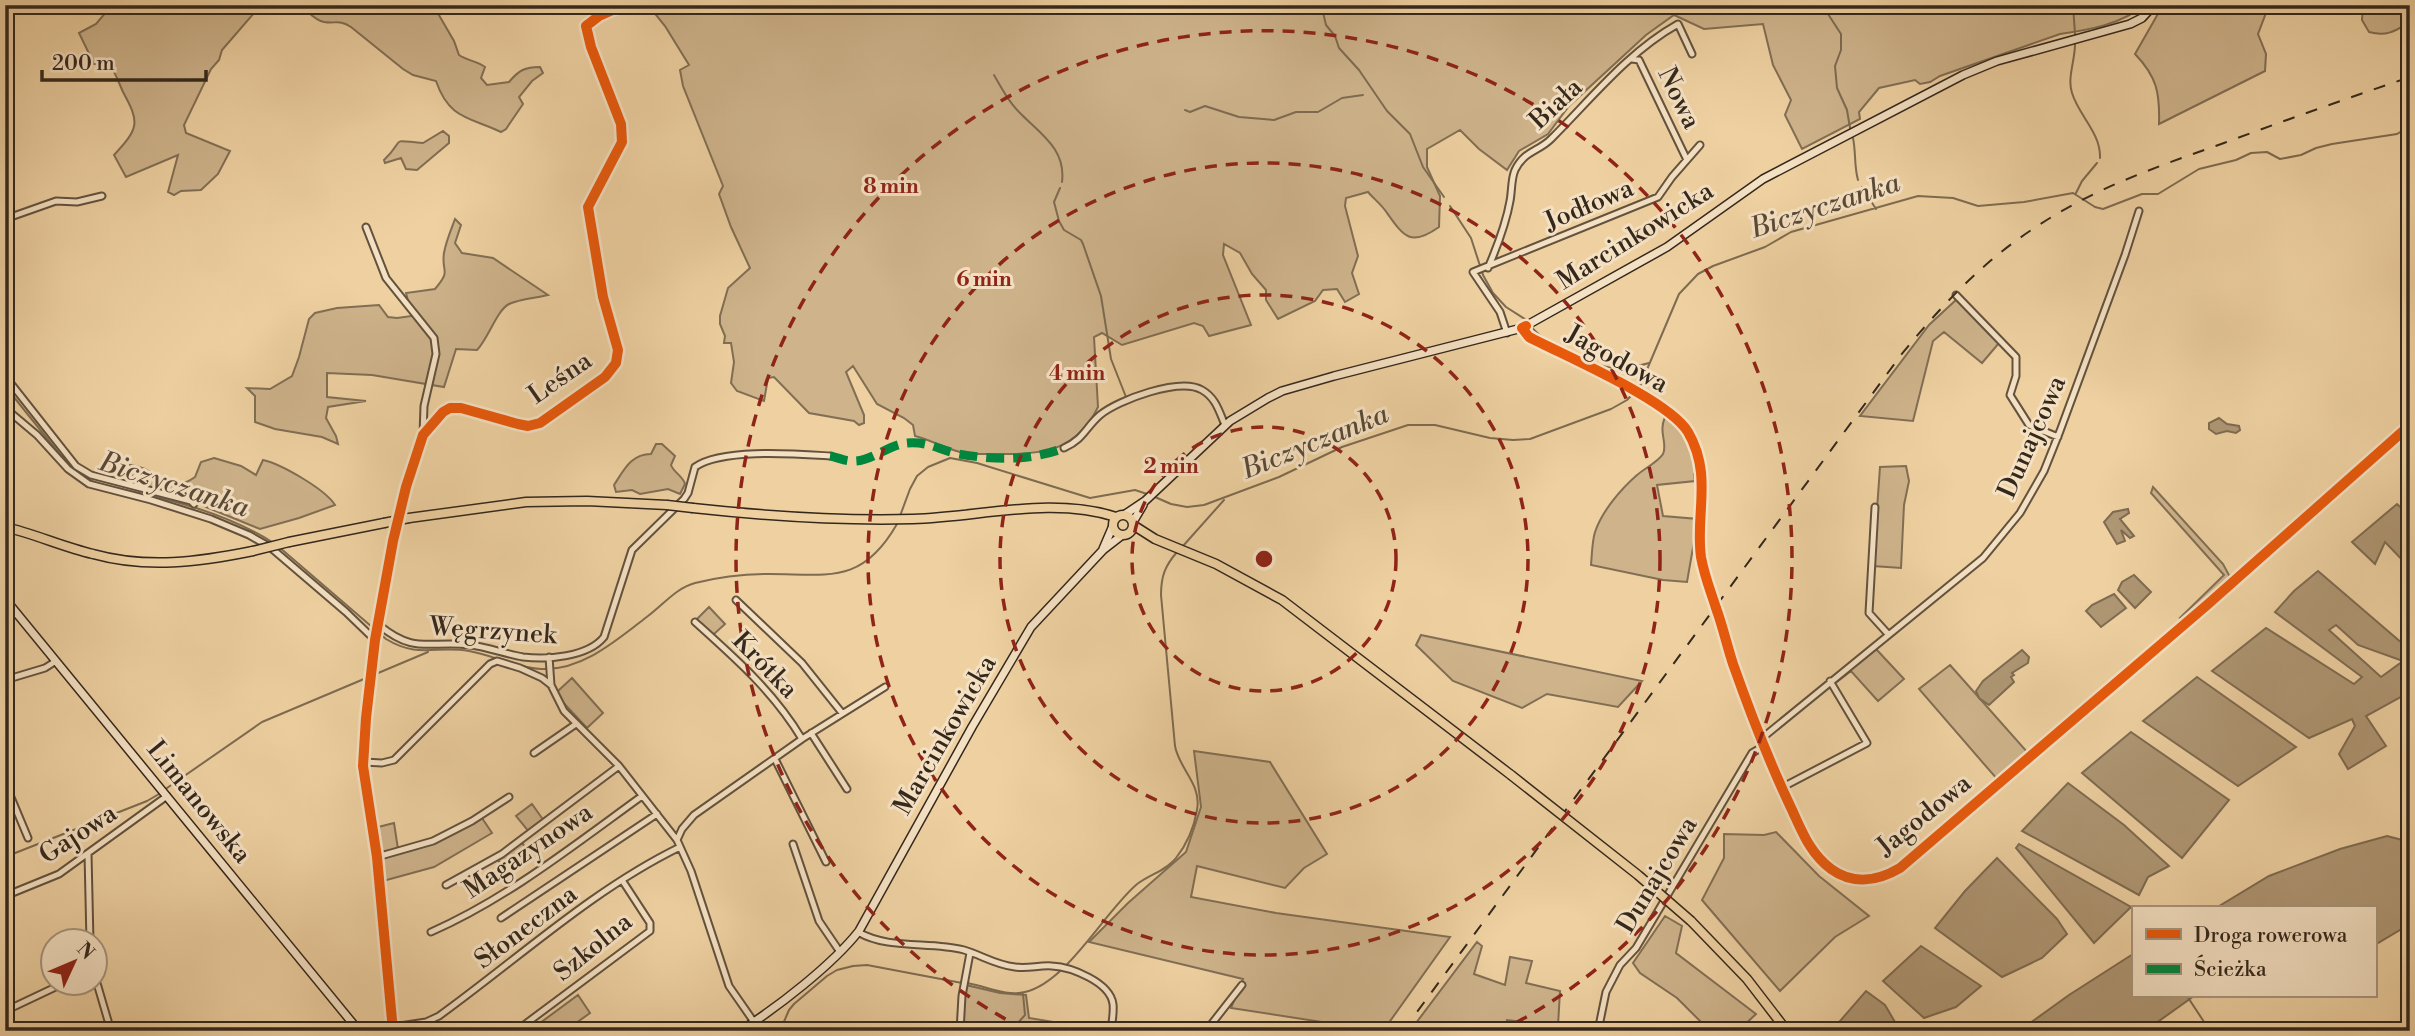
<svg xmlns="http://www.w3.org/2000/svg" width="2415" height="1036" font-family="'Libre Bodoni',serif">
	<rect width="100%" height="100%" fill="#eed0a1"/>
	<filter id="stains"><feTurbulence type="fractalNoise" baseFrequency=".00286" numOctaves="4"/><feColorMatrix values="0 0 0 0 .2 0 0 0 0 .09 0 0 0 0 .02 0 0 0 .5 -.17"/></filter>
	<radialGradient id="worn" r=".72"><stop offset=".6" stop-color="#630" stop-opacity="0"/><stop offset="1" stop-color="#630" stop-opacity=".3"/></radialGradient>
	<!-- green -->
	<path fill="#ceb38b" stroke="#816e54" stroke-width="2" d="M112,5H261L222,50L219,60L211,69L184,125L186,133L230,151L218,174L201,190L181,191L174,195L168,192L178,155L126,177L114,155C139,128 140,123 123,92C118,81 115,71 108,62L94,64L79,33L96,24Z
		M300,5H424L436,10L454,41L459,55C468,61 477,61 485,67L481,78L487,85L509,82C519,70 525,67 540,67L543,73L532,81L519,97L523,104L506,129L501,132C469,117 449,119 436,81L413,75L403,69L351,27C339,19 336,24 324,22C314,20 308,11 300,5Z
		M648,5H2144C2123,24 2088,30 2060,34L1940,76L1930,82L1920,84L1915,80L1879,88L1859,112L1860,119L1802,149L1785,115L1791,100L1773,65L1763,24L1704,29L1674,15L1646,35L1569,106L1548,134L1519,151L1507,170L1479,149L1460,130L1427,149V167L1440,196L1439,227C1411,247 1404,237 1387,213C1382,205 1374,199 1368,192L1346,198L1345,206L1358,256L1352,273L1359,294L1345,302L1337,289L1323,290L1315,301L1278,319L1266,300V290L1252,274L1240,253L1224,244L1223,255L1251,325L1209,336L1203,326L1194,323L1122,345L1102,333L1094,337L1098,407C1077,451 1042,455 998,454C986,454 972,455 960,452C944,448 931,440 915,436L913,425L904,418L877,404L853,366L846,372L864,415V423L859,425L854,421L809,413L774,377L768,378L764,401L737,391L731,383L734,362L731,343H724L725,336L720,324V316L728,288L750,268L731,227L719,194L723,186L683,86L680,70L689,65L665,26Z
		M2163,5H2269L2258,34L2266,54L2265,71L2159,124C2160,93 2157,77 2135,54Z
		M2363,5H2410V22C2395,31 2387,37 2369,32L2362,20Z
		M443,131L449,136V143L417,170L406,169L401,158L385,163L384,160C407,138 387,140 423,143Z
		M455,219L461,225L455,243L462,253L493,258L548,295C536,298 519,299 509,304C497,310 488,339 477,350L456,349L444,387L372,375L327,373V397L366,401L328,407L326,418L336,436L338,444L322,437L275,429L255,422V396L247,388L270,389L292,376L299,357L309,319L315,313L337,308L379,305L388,317L397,318L412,316L406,293L435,289C452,269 441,273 444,253C446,241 451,230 455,219Z
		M1957,299L1999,343L1982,363L1944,332L1933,341L1913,421L1860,416L1929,325Z
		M1665,417C1686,428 1691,451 1697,472L1694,474L1695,481L1657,485L1663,516L1698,519L1687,582L1663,580L1591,565C1592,554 1592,542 1595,532C1602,511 1621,489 1637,475C1645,468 1658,462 1663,454C1668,443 1658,433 1665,417Z
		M656,444H662L675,456L671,465C674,473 683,476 685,484L680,494L668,489L640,494L632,490L616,492L614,485C624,470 631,454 651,454Z
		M214,458L241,466L256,475L263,460C281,464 325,489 335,505L299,518L260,529L206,507L189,497L137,483L132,478L130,465C157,467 168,497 195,477L201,462Z
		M1906,466L1909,481L1904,505L1901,568L1873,566L1880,467Z
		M2153,487L2223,564L2230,577L2184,621L2180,618L2224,575L2151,493Z
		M709,607L725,624L713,635L696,620Z
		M1421,635L1642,681L1618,707L1547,694L1522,708L1453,681L1416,645Z
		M1876,649L1904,679L1878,701L1851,671L1833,685L1835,680L1872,650Z
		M1950,665L2029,754L1997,779L1919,689Z
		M572,678L603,713L587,728L558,697V691Z
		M1194,751L1270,762L1327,854L1304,868L1285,888L1197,866L1191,897L1276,913L1450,937L1383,1031H1361V1028L1231,1008L1243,979L1089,942L1128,903L1186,852L1201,807Z
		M532,804L544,821L529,832L516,816Z
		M482,818L492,833L434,867L383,881L380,858L417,847Z
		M394,823L398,849L380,852L378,827Z
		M1776,832L1819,876L1869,916L1835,937L1780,991L1702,900L1724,858V834L1764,835Z
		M522,843L533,856L506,875L497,858Z
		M1665,916L1682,926L1676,953L1756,1014L1738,1031H1710L1677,998L1640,973L1633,963Z
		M1477,942L1482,946L1474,974L1505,985L1510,957L1532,961L1526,983L1560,991L1558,1026L1507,1020L1503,1031H1413L1416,1023Z
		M966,985L1000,993L1026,995L1029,1018L1090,1028V1031H961L962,1008Z
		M578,995L590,1013L565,1031H546L540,1023Z"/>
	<!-- water -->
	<path fill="#af9774" stroke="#7e6b51" stroke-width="2" fill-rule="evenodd" d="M2219,418L2227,424L2239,426L2240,430L2236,433L2227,431L2216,434L2209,429V423Z
		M2397,504L2410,516V568L2385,542L2375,564L2352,542Z
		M2128,509L2129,513L2120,519L2134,536L2130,538L2121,530L2125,541L2117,544L2104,522L2113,512Z
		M2318,571L2410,650V692L2366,716L2386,746L2348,769L2339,754L2355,726L2352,719L2309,738L2212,671L2266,628L2354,684L2362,677L2275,612L2294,591ZM2336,625L2358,645L2403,661L2381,677L2329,630Z
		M2134,575L2151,592L2135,608L2118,590L2122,582Z
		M2114,594L2126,608L2101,627L2086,611L2092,605Z
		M2022,650L2029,657L2028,663L2012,673L2014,675L2011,677L2014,682L1989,705L1979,698L1976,691L1983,681Z
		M2197,677L2296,747L2238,786L2143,721Z
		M2131,732L2229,800L2182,858L2082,773Z
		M2068,783L2124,825L2169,866L2148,877L2139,895L2022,831Z
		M2387,836L2410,842V924L2378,943L2375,944V908H2216L2269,876L2340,849Z
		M2019,844L2131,907L2094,943L2016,848Z
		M1997,858L2057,919L2067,934L2042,958L2002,977L1935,928L1965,891Z
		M1921,946L1981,986L1956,1007L1924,1018L1883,981Z
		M2133,954V996H2194L2145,1031H2019L2069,995Z
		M1866,991L1885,1005L1895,1022L1892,1031H1837L1834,1028Z"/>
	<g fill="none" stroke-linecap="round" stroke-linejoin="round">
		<!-- stream -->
		<path stroke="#7e6b51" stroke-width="2" d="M1320,5L1322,8L1326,25L1335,36L1339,48L1359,70L1387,111L1410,134L1423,167L1444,197
			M1819,5L1828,14L1841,34V50L1835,66L1837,88L1847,110L1850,128
			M2073,5L2075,34
			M2075,44C2075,61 2067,78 2072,93C2079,116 2101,133 2100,158
			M994,75C1002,89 1010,104 1022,115C1042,135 1066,150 1062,182
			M1185,110L1190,112L1205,106L1239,117L1274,120L1296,112H1318L1342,98L1363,95
			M1853,138C1856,152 1854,166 1858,180
			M1862,187L1876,209
			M1060,188L1054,202L1059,221L1064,230L1081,240L1083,244L1101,296L1111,359L1126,397
			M2076,193L2082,181L2097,163
			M1450,206L1471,238L1483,275L1493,293L1506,307L1528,321
			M1531,326C1544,344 1593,367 1615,368C1627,369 1638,366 1649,363
			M5,386L66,462L81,475
			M86,479L97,483
			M102,485C160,497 221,510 272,542
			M1155,497L1171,504L1187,507L1204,505L1279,477L1342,447L1408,425H1435L1490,438L1513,440L1530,439L1611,409L1627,400L1640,386L1679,294L1698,274L1713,266L1765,247L1791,232L1918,196L1953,198L1978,206L2024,202L2073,193L2095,207L2103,209L2142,194H2158L2199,169L2236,160L2251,153L2267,152L2280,159L2301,155L2316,148L2332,144L2397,134L2410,126
			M900,516L910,489L917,476L928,467L950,458L977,463L1090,498L1135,490L1147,494
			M1183,546L1224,500
			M279,547L386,639C419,659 436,645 469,651C493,655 516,668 541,669C582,671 617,640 648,616C663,605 676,588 695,583C719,577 744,574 769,574C829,574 862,585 897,524
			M167,788L262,722L428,652
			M5,857L147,801L159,794
			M967,983C986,986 1006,997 1025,992C1067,982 1103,914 1136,885C1148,875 1166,871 1176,858C1187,844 1194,828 1197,810C1202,784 1179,769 1175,746L1161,595C1161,576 1165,566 1177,552
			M2187,996L2210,1031
			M780,1031L789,1010L794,1004L827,976L837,970L853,966L867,965L962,983
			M1015,1031L1016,1025L1025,1015L1023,994"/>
		<!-- street casing -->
		<g stroke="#62523e" stroke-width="9">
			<path id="street" d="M1632,59L1639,60L1687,160
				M5,219L56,201L77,202L102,196
				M366,227L386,278L434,338L436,354L424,406L423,435
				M1488,268C1497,247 1506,224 1510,201C1512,191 1511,179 1515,170C1525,150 1538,152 1551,139C1591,99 1628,52 1678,24L1692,54
				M1956,295L2016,357V376L2010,395L2029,425L2058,437
				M1522,328L1529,337C1565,356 1669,400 1688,432C1713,475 1695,514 1701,557C1704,575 1711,592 1716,608C1723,627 1727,646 1733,664C1751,715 1770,764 1793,812C1803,834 1811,854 1831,869C1853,885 1878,881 1900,868L2207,605L2410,425
				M1507,333L1500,312L1473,272L1658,197L1672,177L1700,145
				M5,376L76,466L91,475L191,501L194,504
				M5,408L37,435L68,469L89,484L151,500L211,519L249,535L270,547L346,612L375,640
				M1064,448C1085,438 1085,428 1100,415C1118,400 1180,377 1202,390C1216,398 1219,411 1225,425
				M1875,507L1869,613L1888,634
				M736,600L802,663L842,713
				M695,622C735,658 774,692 802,739
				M379,625C415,655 430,640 470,645C488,647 505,654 523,657C547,660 588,657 604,637L632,550L684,499L688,493L695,467C722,448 797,454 830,456
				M549,657L551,685
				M5,680L45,668L56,661
				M811,733L847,789
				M1761,739L1983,558L2020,513L2044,471L2060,431L2125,255L2139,211
				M534,753L576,724
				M775,759L826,862
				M364,762L382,763L394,760L490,664L497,661L520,668L542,678L551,685L564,711L619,766L677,840L691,871L729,986L754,1022V1031
				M5,783L28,838
				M1781,788L1867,743L1830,681
				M677,840L682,829L694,815L802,739L885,687
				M793,844L819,921L840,952
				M88,854L90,942
				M377,857L433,841L472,821L509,797
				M446,885L502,854L619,766
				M5,896L59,874L167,796
				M501,918L657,814
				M431,932C508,898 574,845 642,796
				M858,932C889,950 930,941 964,950C981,955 996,965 1015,967C1028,969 1039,965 1052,966C1071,967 1110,982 1113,1004C1114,1012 1112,1022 1111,1031
				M94,973L111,1031
				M5,1011L62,984
				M426,1022L433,1031
				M393,1027L426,1022L439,1016C518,959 592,890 680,847
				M393,1031L377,857L363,766L366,718L375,640L393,541L406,487L423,435L443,412L450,408H461L518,424L528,426L540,423L605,377L616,363L618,350L603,297L588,207L622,142L621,124L591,47L586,26L599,16L624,5
				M516,1031L650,931V923L622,880
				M960,1031L962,996L970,953
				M1206,1031L1242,985
				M1598,1031L1606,992L1620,965L1636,948L1752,753L1764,746"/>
		</g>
		<!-- secondary casing -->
		<g stroke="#34281d" stroke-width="10">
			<path id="secondary" d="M1124,515L1145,501L1230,421L1268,398L1282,391L1334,376L1522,328L1667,247L1763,179L1963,75L1997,61L2130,24L2142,18L2154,5
				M1133,522L1143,505
				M1103,549L1112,528
				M5,599L359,1031
				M740,1031C778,1007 832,965 859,931L972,727L1031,627L1103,550L1121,536"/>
		</g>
		<!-- primary casing -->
		<g stroke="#34281d" stroke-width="11">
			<path id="primary" d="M693,508C766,516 840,521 913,519C980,517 1052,496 1116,517
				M1113 525a10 10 0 1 1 20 0a10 10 0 1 1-20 0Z
				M409,518L526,502L587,501L667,505
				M1133,525L1155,539L1216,564L1282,600L1511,775
				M5,527C35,534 63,547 93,554C147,569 199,562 253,551
				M289,542L384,523
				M1691,921L1747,979L1787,1031"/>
		</g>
		<!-- street -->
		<use href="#street" stroke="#f4e0c2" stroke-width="5"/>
		<!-- secondary -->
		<use href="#secondary" stroke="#f4e0c2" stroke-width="7"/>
		<!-- primary -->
		<use href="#primary" stroke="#eed0a1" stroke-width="8"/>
		<!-- rail -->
		<path stroke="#34281d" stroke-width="2" stroke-dasharray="12 12" stroke-linecap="butt" d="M1403,1031L1901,355C1941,306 1983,261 2036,227C2094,188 2159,166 2224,143C2286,120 2348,98 2410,77"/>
		<!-- primary-bridge casing -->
		<g stroke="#34281d" stroke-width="11" stroke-linecap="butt">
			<path id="primary-bridge" d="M667,505L693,508
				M384,523L409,518
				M253,551L289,542
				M1511,775L1638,875L1691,921"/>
		</g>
		<!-- primary-bridge -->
		<use href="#primary-bridge" stroke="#eed0a1" stroke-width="8"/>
		<!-- quiet -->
		<path stroke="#00873e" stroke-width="9" stroke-dasharray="18 9" stroke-linecap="butt" d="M830,456C837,457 844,461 851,461C870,463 887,445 907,443C928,441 939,450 959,454C994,460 1030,461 1064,448"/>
		<!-- cycleway casing -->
		<g stroke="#f4e0c2" stroke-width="15">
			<path id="cycleway" d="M1526,326L1522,328L1529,337C1565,356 1669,400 1688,432C1713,475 1695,514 1701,557C1704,575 1711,592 1716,608C1723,627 1727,646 1733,664C1751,715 1770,764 1793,812C1803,834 1811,854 1831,869C1853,885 1878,881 1900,868L2207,605L2410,425
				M393,1031L377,857L363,766L366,718L375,640L393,541L406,487L423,435L443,412L450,408H461L518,424L528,426L540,423L605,377L616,363L618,350L603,297L588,207L622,142L621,124L591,47L586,26L599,16L624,5"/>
		</g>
		<!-- cycleway -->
		<use href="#cycleway" stroke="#e8590c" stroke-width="10"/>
	</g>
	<!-- distance rings -->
	<g fill="none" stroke="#8f2418" stroke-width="3.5" stroke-dasharray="12 9">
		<circle cx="1264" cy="559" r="132"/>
		<circle cx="1264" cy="559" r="264"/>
		<circle cx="1264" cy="559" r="396"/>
		<path d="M1024 1029A528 528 0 1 1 1504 1029"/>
	</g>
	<g text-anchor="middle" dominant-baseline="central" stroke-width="6" stroke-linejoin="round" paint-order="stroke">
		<!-- street labels -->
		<g font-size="26" fill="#34281d" stroke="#f4e0c2">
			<text transform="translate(1679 98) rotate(64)">Nowa</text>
			<text transform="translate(1556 104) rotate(-43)">Biała</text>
			<text transform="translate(1589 205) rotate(-23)">Jodłowa</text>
			<text transform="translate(1635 236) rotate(-32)">Marcinkowicka</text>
			<text transform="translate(1617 359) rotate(29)">Jagodowa</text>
			<text transform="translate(560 378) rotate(-35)">Leśna</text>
			<text transform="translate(2032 437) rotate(-66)">Dunajcowa</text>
			<text transform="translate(493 631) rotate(4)">Węgrzynek</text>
			<text transform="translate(765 665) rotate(46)">Krótka</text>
			<text transform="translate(945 735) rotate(-60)">Marcinkowicka</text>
			<text transform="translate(199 802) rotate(51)">Limanowska</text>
			<text transform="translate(1924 815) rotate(-39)">Jagodowa</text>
			<text transform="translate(78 834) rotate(-33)">Gajowa</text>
			<text transform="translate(528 851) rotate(-34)">Magazynowa</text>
			<text transform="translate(1657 875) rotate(-59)">Dunajcowa</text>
			<text transform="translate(526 927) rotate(-37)">Słoneczna</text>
			<text transform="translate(593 947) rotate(-39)">Szkolna</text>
		</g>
		<!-- water labels -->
		<g font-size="28" font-style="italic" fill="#594937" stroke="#f4e0c2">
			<text transform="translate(1825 206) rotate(-18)">Biczyczanka</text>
			<text transform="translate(1315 442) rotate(-22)">Biczyczanka</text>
			<text transform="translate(174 485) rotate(18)">Biczyczanka</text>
		</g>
	</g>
	<circle cx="1264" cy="559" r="10" fill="#8f2418" stroke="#f4e0c2" stroke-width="3.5"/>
	<g font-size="21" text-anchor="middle" font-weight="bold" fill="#8f2418" stroke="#f4e0c2" stroke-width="6" stroke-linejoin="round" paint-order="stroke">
		<text x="891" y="193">8 min</text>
		<text x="984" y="286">6 min</text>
		<text x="1077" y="380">4 min</text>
		<text x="1171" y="473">2 min</text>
	</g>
	<!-- margin -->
	<rect width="2415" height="1036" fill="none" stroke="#eed0a1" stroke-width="28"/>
	<rect x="7" y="7" width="2401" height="1022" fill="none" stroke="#34281d" stroke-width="3.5"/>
	<rect x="14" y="14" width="2387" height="1008" fill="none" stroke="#34281d" stroke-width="2"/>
	<!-- legend -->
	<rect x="2132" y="906" width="245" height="91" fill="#f4e0c2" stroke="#a79680" stroke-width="2"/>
	<rect x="2146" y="929" width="35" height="10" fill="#e8590c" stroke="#a79680" stroke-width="2"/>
	<text x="2194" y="942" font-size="21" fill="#34281d">Droga rowerowa</text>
	<rect x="2146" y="964" width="35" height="10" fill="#00873e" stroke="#a79680" stroke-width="2"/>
	<text x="2194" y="976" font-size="21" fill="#34281d">Ścieżka</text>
	<!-- north arrow -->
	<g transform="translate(74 962) rotate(46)"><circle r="33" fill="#f4e0c2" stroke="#a79680" stroke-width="2"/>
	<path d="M0-5L12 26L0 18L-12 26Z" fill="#8f2418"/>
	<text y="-10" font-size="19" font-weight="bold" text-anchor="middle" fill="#34281d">N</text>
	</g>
	<!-- scale -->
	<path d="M42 70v10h164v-10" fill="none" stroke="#34281d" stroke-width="3.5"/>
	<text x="52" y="70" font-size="21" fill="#34281d" stroke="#f4e0c2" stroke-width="5" paint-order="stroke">200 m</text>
	<rect width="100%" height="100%" filter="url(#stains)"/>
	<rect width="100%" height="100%" fill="url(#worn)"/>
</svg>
